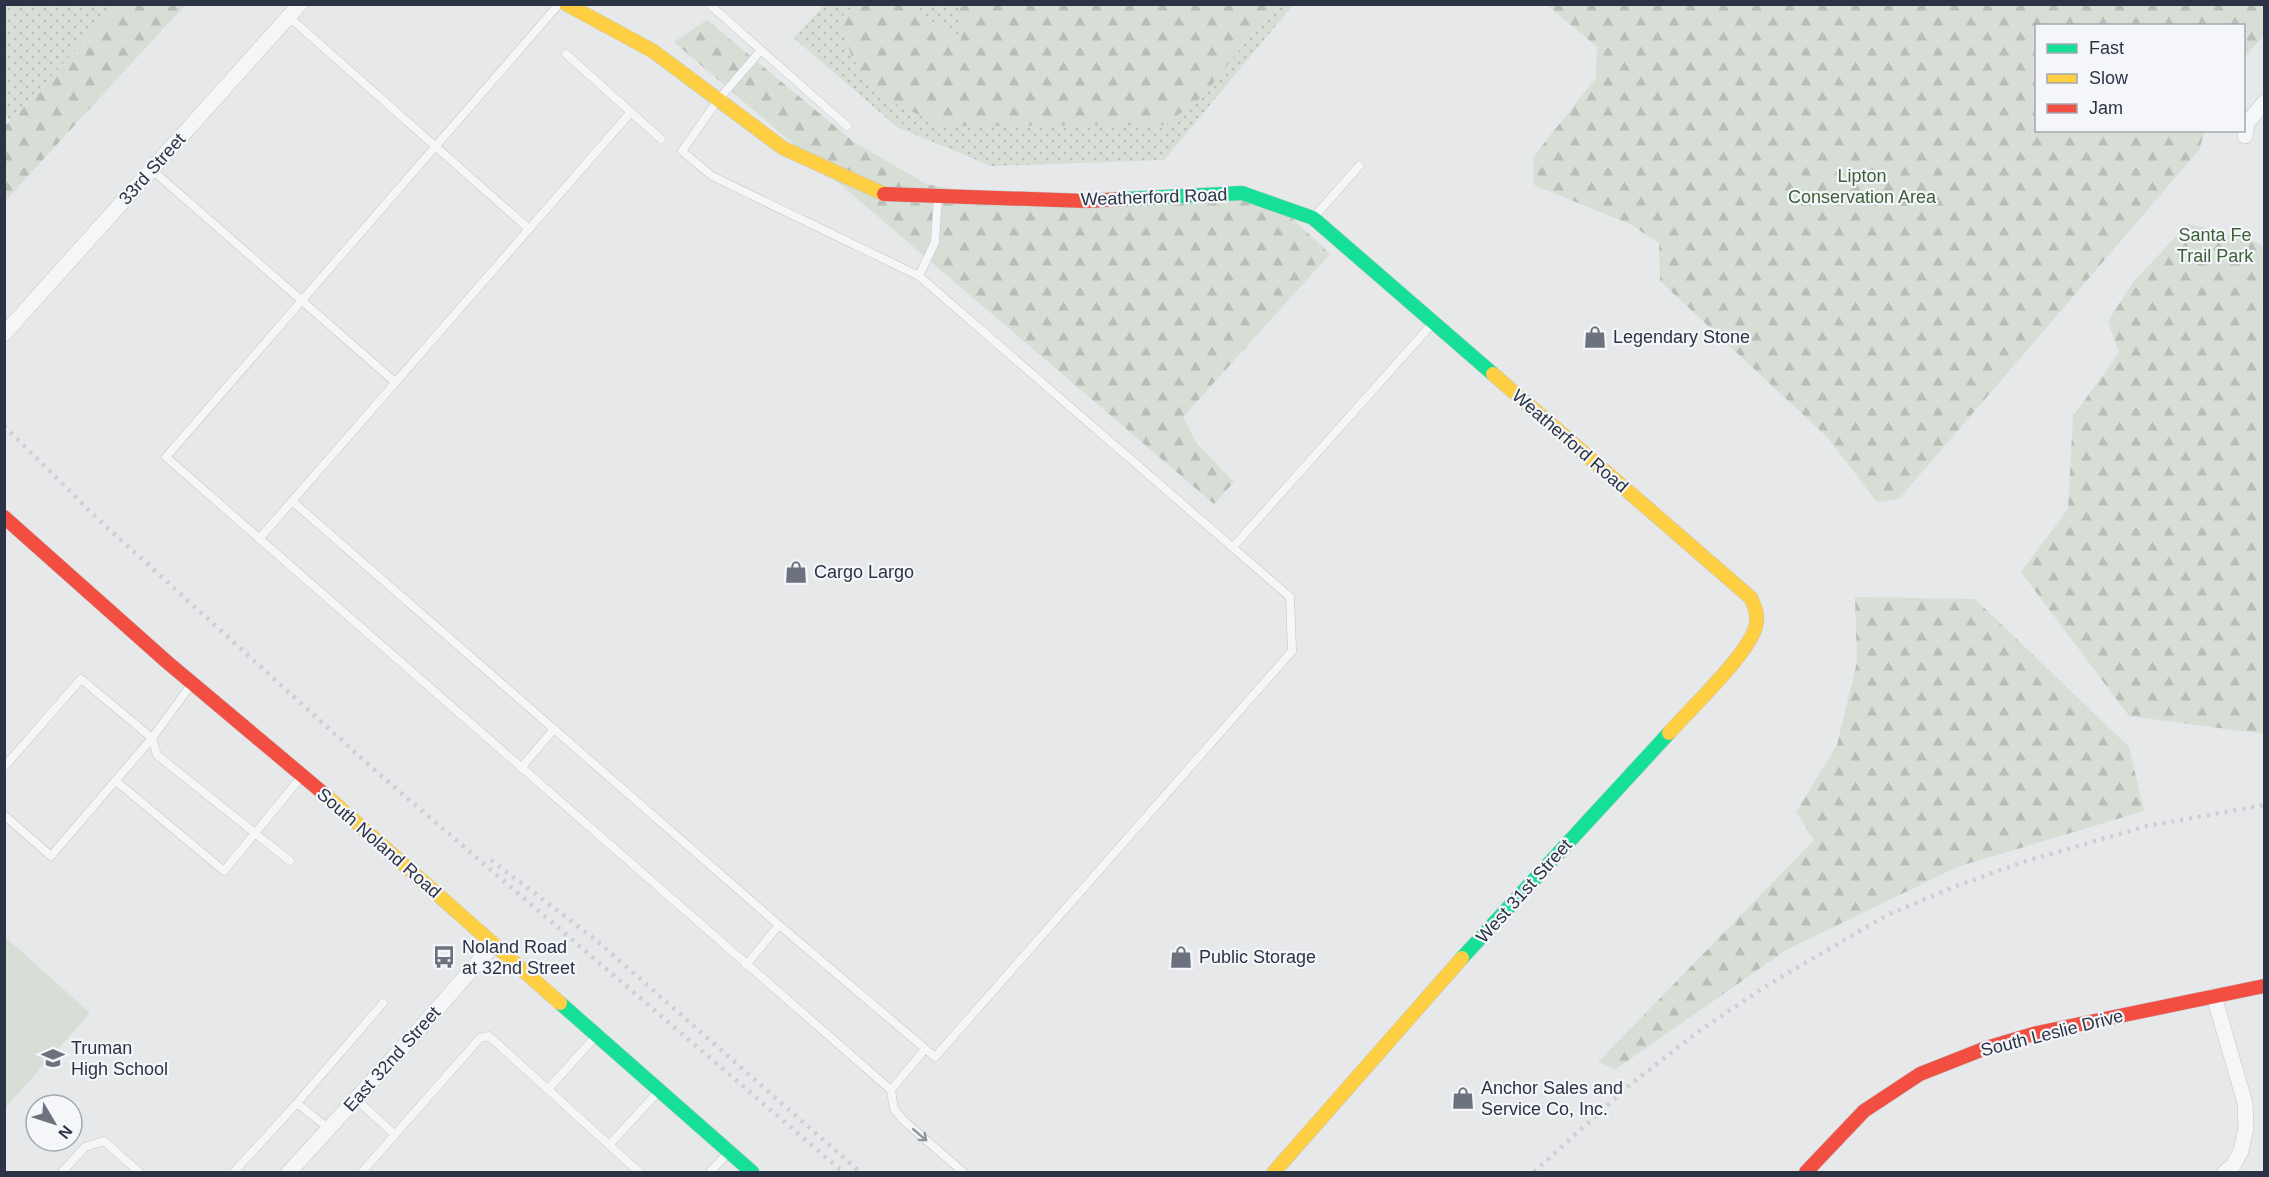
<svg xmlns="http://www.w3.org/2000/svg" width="2269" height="1177" font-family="Arial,sans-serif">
	<defs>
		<pattern id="grass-dots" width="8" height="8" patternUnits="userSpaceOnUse" patternTransform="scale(1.5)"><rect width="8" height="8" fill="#d6ded6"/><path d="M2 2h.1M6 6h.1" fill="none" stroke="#b8bfb9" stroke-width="1.8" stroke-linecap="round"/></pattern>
		<pattern id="forest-firs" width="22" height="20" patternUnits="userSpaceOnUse" patternTransform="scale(1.5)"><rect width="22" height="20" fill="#d6ded6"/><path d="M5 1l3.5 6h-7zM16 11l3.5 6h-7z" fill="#b8bfb9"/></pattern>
	</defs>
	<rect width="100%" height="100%" fill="#e6e8ea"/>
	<!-- grass -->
	<path fill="url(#grass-dots)" d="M5,5H118L10,120L5,115Z
		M824,5H1293L1164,160L991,166L897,127L794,38Z"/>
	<!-- forest -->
	<path fill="url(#forest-firs)" d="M118,5H185L5,201V126Z
		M854,5H906L961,40L958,5H1275L1203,96L1165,125L944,126L889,101L853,60L839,19Z
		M1547,5L2264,4V36L2244,57V26H2036V130L2205,131L2199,150L1899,499L1877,502L1828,438L1660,281L1659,243L1630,224L1534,185L1533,157L1596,78L1597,47Z
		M707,20L854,142L926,184L986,195L1253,197L1294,220L1330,254L1183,417L1197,444L1234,482L1214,504L674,42Z
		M2188,224L2252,240L2264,247V734L2129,716L2021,572L2068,509L2073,416L2119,353L2108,321L2134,281Z
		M1855,597L1975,599L2129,747L2144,811L1957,867L1786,950L1616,1069L1598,1062L1814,840L1796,812L1837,745L1857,662Z"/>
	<!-- garden -->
	<path fill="#d6ded6" d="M5,937L90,1013L5,1108Z"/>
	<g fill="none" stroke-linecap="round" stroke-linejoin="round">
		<!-- lane casing -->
		<g stroke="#c4c6c8" stroke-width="9">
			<path id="lane" d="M559,4L166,457L891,1090L894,1109L903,1120L963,1172
				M709,4L847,126
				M289,17L529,229
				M566,54L661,139
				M152,170L395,382
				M1314,217L1359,166
				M919,276L935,242L938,197
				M292,501L779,925L935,1057L1292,651L1290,597L919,276L712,176L682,151L718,100L761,50
				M259,539L631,112
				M1233,547L1432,324
				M191,685L152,738L157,755L290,861
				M4,767L81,679L152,738L51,856L4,815
				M521,768L554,729
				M116,781L224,871L301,777
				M746,965L779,925
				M548,1089L596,1036
				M891,1090L925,1049
				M356,1099L395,1135
				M297,1103L383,1003
				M609,1145L657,1093
				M62,1172L85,1147L104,1141L139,1172
				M234,1172L297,1103L329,1129
				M362,1172L480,1038L489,1036L639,1172
				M710,1172L728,1153"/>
		</g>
		<!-- street casing -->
		<g stroke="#c4c6c8" stroke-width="16">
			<path id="street" d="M2245,136L2247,123L2264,103
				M4,334L300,4
				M2214,996L2245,1103L2246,1128L2241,1151L2233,1166L2225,1172
				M289,1172L416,1033L494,944"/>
		</g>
		<!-- fast casing -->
		<g stroke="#c4c6c8" stroke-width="15">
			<path id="fast" d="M1124,199L1242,193L1313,218L1493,374
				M1462,958L1669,733
				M560,1003L752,1172"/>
		</g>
		<!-- slow casing -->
		<g stroke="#c4c6c8" stroke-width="15">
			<path id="slow" d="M566,4L653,51L783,148L884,194
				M1493,374L1751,598C1755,607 1758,615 1756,625C1751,652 1689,710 1669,733
				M323,793L560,1003
				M1274,1172L1462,958"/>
		</g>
		<!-- jam casing -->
		<g stroke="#c4c6c8" stroke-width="15">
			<path id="jam" d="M884,194L1086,201L1124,199
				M4,517L167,662L323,793
				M1806,1172L1864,1111L1920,1074L1986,1048L2037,1033L2264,986"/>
		</g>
		<!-- lane -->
		<use href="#lane" stroke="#f5f6f7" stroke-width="8"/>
		<!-- street -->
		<use href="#street" stroke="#f5f6f7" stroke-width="15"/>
		<!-- fast -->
		<use href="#fast" stroke="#16e098" stroke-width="14"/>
		<!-- slow -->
		<use href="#slow" stroke="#ffcf43" stroke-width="14"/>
		<!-- jam -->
		<use href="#jam" stroke="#f24e42" stroke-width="14"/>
		<!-- rail -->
		<path stroke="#cecfd2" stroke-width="4.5" stroke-dasharray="3 6" stroke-linecap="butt" d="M4,426L99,520L379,774L843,1172
			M491,860L596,940L860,1172
			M1534,1172L1631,1084L1699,1031L1771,983L1887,915L1954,887L2023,862L2147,826L2264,805"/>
	</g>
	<!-- one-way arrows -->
	<defs><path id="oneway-shaft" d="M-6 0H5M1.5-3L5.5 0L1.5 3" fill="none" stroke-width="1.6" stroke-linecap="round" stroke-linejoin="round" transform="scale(1.5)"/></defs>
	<use stroke="#90959e" href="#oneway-shaft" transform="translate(920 1135) rotate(41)"/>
	<!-- icons -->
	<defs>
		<g id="shop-bare" transform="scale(1.8)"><path d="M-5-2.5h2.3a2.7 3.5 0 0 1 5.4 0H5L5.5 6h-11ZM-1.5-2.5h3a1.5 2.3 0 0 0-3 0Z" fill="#6c737f" stroke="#f4f6f9" stroke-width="2.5" paint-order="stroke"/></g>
		<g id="bus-bare" transform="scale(1.8)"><path d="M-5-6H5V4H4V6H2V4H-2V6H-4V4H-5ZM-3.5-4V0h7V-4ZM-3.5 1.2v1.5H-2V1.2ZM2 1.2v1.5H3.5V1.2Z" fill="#6c737f" stroke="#f4f6f9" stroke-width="2.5" paint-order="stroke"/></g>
		<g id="school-bare" transform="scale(1.8)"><path d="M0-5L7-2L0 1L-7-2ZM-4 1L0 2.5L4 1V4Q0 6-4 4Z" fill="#6c737f" stroke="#f4f6f9" stroke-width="2.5" paint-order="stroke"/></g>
	</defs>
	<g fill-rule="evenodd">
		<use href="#shop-bare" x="1595" y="337"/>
		<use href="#shop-bare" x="796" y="572"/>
		<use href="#bus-bare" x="444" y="957"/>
		<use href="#shop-bare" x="1181" y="957"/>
		<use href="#school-bare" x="53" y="1058"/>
		<use href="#shop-bare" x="1463" y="1098"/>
	</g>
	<g text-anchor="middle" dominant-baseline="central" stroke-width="4.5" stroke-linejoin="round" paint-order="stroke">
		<!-- street labels -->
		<g font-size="18" fill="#2b3445" stroke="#f4f6f9">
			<text transform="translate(152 169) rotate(-48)">33rd Street</text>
			<text transform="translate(1154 197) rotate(-2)">Weatherford Road</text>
			<text transform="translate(1570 441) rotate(41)">Weatherford Road</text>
			<text transform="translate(379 843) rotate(41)">South Noland Road</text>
			<text transform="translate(1524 891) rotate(-48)">West 31st Street</text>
			<text transform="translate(2052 1033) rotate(-14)">South Leslie Drive</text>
			<text transform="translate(392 1059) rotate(-48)">East 32nd Street</text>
		</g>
		<!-- park labels -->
		<g font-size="18" fill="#3f6138" stroke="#f4f6f9">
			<text x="1862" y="176">Lipton<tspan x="1862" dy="21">Conservation Area</tspan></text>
			<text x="2215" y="235">Santa Fe<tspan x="2215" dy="21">Trail Park</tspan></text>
		</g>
		<!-- poi labels -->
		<g font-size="18" fill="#2b3445" stroke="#f4f6f9" text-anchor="start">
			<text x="1613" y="337">Legendary Stone</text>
			<text x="814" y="572">Cargo Largo</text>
			<text x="462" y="947">Noland Road<tspan x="462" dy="21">at 32nd Street</tspan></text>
			<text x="1199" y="957">Public Storage</text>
			<text x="71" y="1048">Truman<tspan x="71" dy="21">High School</tspan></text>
			<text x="1481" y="1088">Anchor Sales and<tspan x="1481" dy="21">Service Co, Inc.</tspan></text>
		</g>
	</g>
	<!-- border -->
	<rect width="2269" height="1177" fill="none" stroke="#2b3445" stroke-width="12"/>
	<!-- legend -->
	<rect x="2035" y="24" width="210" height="108" fill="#f4f6f9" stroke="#a4a8b1" stroke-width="1.5"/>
	<rect x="2047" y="44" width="30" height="9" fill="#16e098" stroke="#a4a8b1" stroke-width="1.5"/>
	<text x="2089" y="54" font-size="18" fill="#2b3445">Fast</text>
	<rect x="2047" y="74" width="30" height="9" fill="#ffcf43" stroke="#a4a8b1" stroke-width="1.5"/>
	<text x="2089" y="84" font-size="18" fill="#2b3445">Slow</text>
	<rect x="2047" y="104" width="30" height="9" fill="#f24e42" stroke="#a4a8b1" stroke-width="1.5"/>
	<text x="2089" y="114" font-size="18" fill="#2b3445">Jam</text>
	<!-- north arrow -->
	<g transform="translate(54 1123) rotate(129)"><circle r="28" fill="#f4f6f9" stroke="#a4a8b1" stroke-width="1.5"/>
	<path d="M0-4.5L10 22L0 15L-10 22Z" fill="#6c737f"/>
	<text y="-9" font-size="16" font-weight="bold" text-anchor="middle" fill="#2b3445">N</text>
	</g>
</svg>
